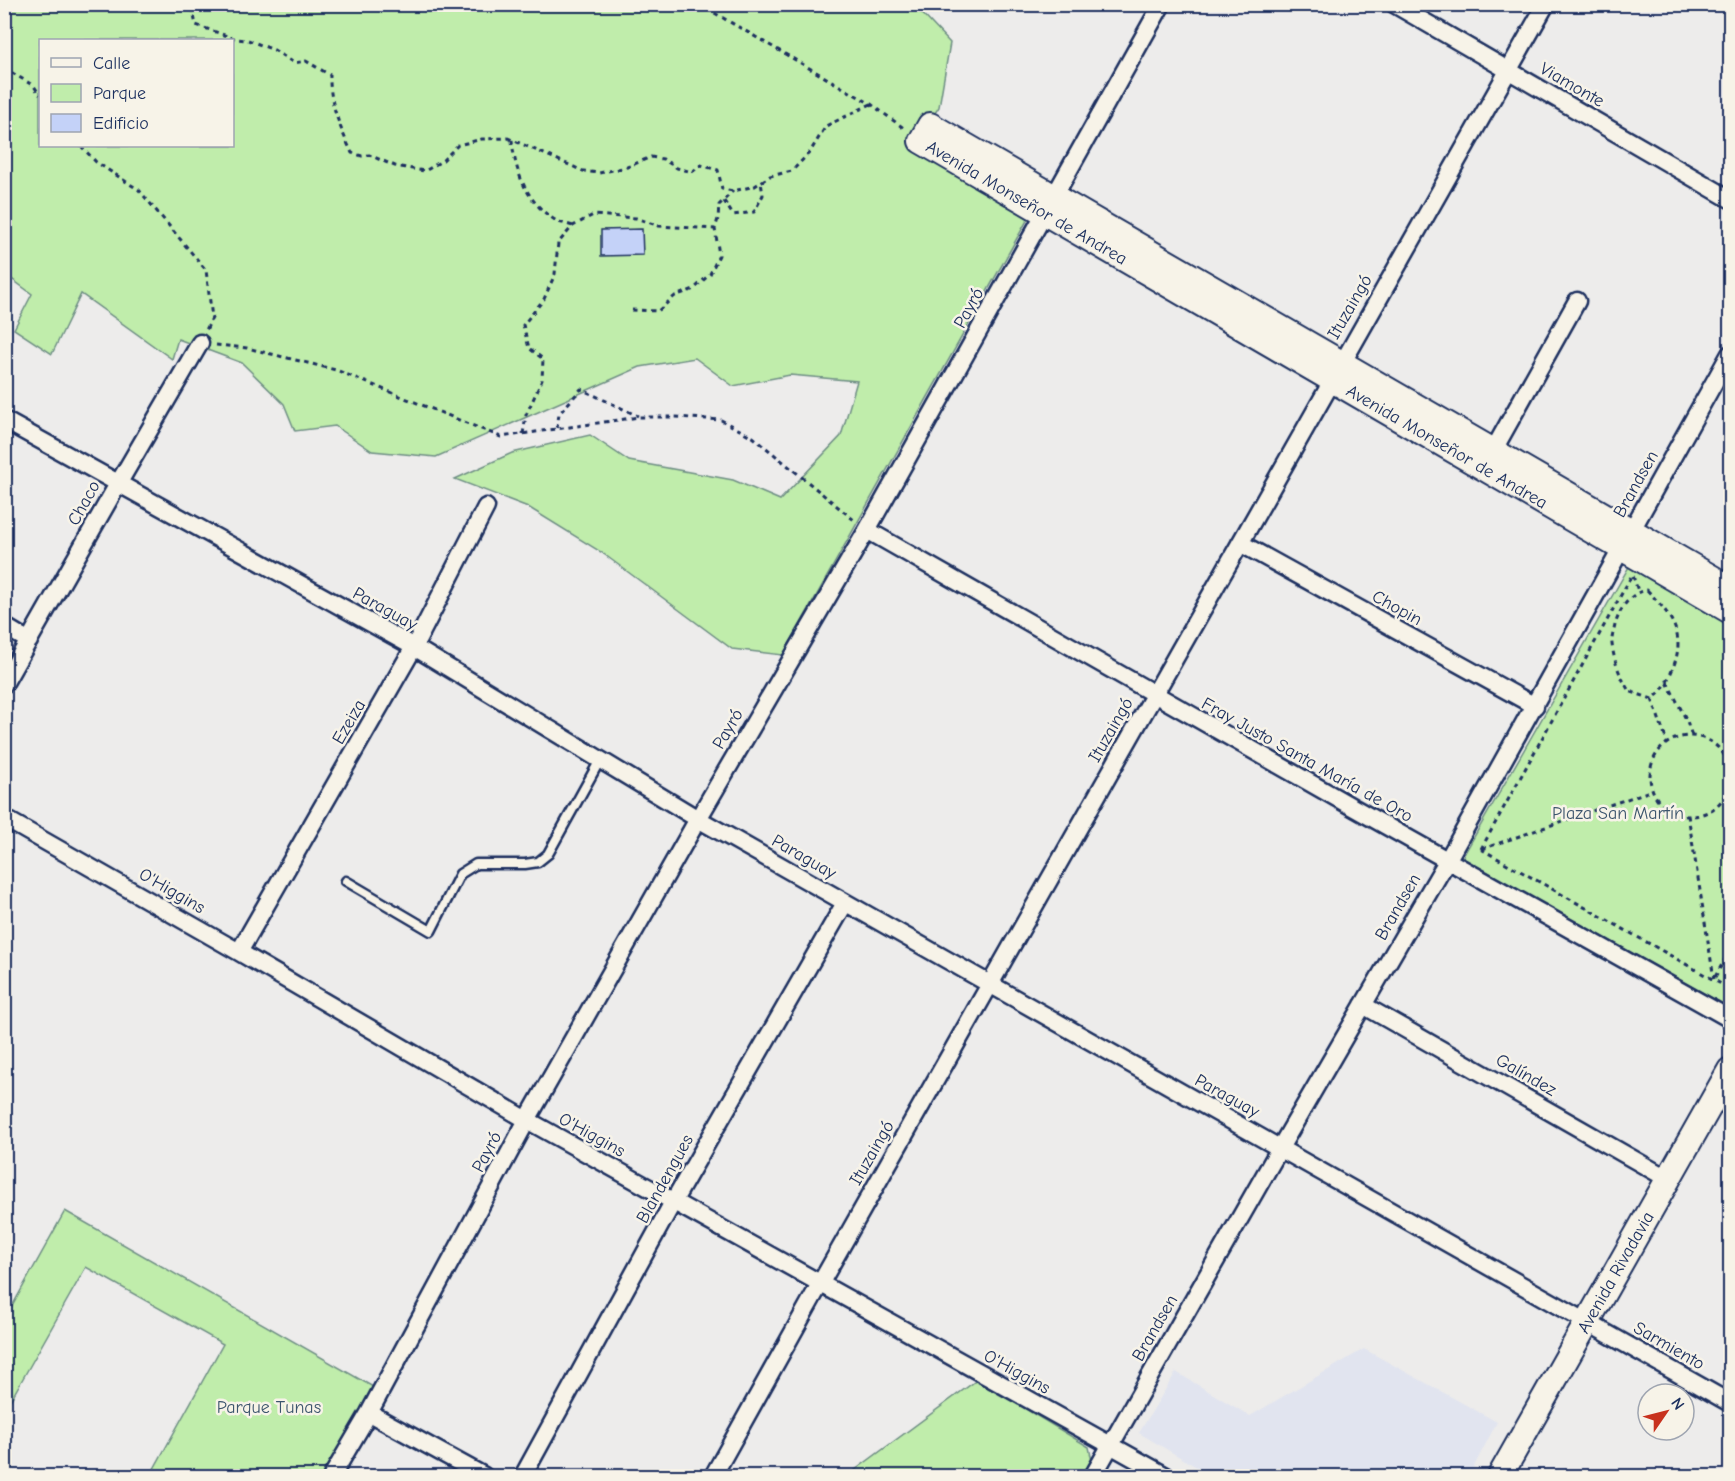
<svg xmlns="http://www.w3.org/2000/svg" width="1735" height="1481" font-family="'Comic Neue',sans-serif">
	<rect width="100%" height="100%" fill="#edeceb"/>
	<filter id="ink" filterUnits="userSpaceOnUse"><feTurbulence type="fractalNoise" baseFrequency=".0167" numOctaves="2"/><feDisplacementMap in="SourceGraphic" scale="12" xChannelSelector="R" yChannelSelector="G"/><feConvolveMatrix kernelMatrix="1 2 1 2 8 2 1 2 1" color-interpolation-filters="sRGB"/></filter>
	<g filter="url(#ink)">
		<!-- built -->
		<path fill="#e1e4ef" d="M1364,1349L1497,1422L1469,1476H1212L1139,1433L1176,1372L1250,1416Z"/>
		<!-- green -->
		<path fill="#c0edab" stroke="#6e8e84" stroke-width="1.5" fill-rule="evenodd" d="M5,5H914L950,43L939,107L911,149L1030,215L783,655L732,649L601,552L528,507L455,479L512,453L590,435L629,461L733,480L780,500L841,436L857,381L790,375L733,386L695,358L640,367L436,457L372,451L335,426L295,431L284,404L242,363L178,339L172,359L81,294L52,354L14,329L32,294L5,274ZM40,40H232V146H40Z
			M1630,565L1730,622V1008L1462,858Z
			M65,1211L375,1388L326,1476H150L223,1344L86,1267L5,1410V1319Z
			M977,1380L1089,1447L1092,1461L1084,1476H847Z"/>
		<!-- building -->
		<path fill="#c4d2f8" stroke="#1b2f5e" stroke-width="1.5" d="M642,229L643,255L601,256V230Z"/>
		<g fill="none" stroke-linecap="round" stroke-linejoin="round">
			<!-- lane casing -->
			<g stroke="#1b2f5e" stroke-width="13">
				<path id="lane" d="M346,881L431,931L460,874L476,864H525L538,862L548,854L600,760"/>
			</g>
			<!-- street casing -->
			<g stroke="#1b2f5e" stroke-width="21">
				<path id="street" d="M1394,4L1730,199
					M4,420L414,647L698,819L1730,1403
					M1493,451L1577,301
					M867,530C1154,695 1441,858 1730,1019
					M1240,543L1535,706
					M4,626L29,641
					M4,684L118,484L200,343
					M4,818L239,952L527,1120L1166,1476
					M239,952L414,647L486,507
					M1363,1005L1668,1179
					M369,1413L484,1476
					M332,1476L369,1413L527,1120L698,819L867,530L1162,4
					M523,1476L673,1202L845,903
					M713,1476L820,1284L1546,4
					M1093,1476L1280,1148L1447,861L1730,354"/>
			</g>
			<!-- secondary casing -->
			<g stroke="#1b2f5e" stroke-width="28">
				<g id="secondary">
					<path id="s1" d="M1730,588L930,125L921,141L1730,611"/>
					<path id="s2" d="M1500,1476L1730,1070"/>
				</g>
			</g>
			<!-- path -->
			<path stroke="#1b2f5e" stroke-width="3" stroke-dasharray="4.5 4.5" stroke-linecap="butt" d="M203,4L193,11L196,25L236,39L248,40L274,50L294,63L306,61L330,75C329,102 340,128 352,153L362,156L369,155L395,166L425,171L443,160L458,145L482,139L508,138L583,171L599,173L627,167L651,157L663,159L677,168L692,172L701,165L718,170L722,189L733,191L755,186L770,176L792,171L810,152L826,126L871,104
				M699,4L871,104L905,129
				M4,68L34,86L40,95
				M512,140C515,173 527,202 555,220C560,223 567,224 573,226
				M81,146L96,162L139,190L206,270L212,318L206,330
				M724,201L733,215L754,212L763,195L761,182
				M632,310L658,311L675,296L694,289L710,274L719,255L715,229
				M216,345L247,348L336,370L501,437L639,417H676L721,420L753,437L854,520
				M557,428L559,414L581,389L638,416
				M523,434L526,415L542,380L543,359L529,348L523,325L544,299L555,274L558,243L573,226L593,215L636,218L659,226L715,229L718,219L719,205L733,191
				M1633,576L1638,591
				M1647,590C1675,619 1688,638 1669,677C1664,687 1661,693 1652,699L1629,691C1620,676 1614,662 1612,644C1611,638 1614,631 1615,625C1620,609 1629,593 1647,590Z
				M1667,682L1687,721L1692,736
				M1652,699L1667,742
				M1650 776a40 40 0 1 1 80 0a40 40 0 1 1-80 0Z
				M1688,815L1714,979
				M1481,849L1632,575
				M1481,849L1730,989
				M1482,849L1653,790
				M1715,977L1730,950"/>
			<!-- lane -->
			<use href="#lane" stroke="#f7f3e8" stroke-width="8"/>
			<!-- street -->
			<use href="#street" stroke="#f7f3e8" stroke-width="16"/>
			<!-- secondary -->
			<use href="#secondary" stroke="#f7f3e8" stroke-width="24"/>
		</g>
	</g>
	<g text-anchor="middle" dominant-baseline="central" stroke-width="5" stroke-linejoin="round" paint-order="stroke">
		<!-- street labels -->
		<g font-size="18" fill="#1b2f5e" stroke="#f7f3e8">
			<text transform="translate(1572 85) rotate(30)">Viamonte</text>
			<text stroke="none"><textPath href="#s1" startOffset="1065">Avenida Monseñor de Andrea</textPath></text>
			<text transform="translate(1350 307) rotate(-60)">Ituzaingó</text>
			<text transform="translate(969 308) rotate(-61)">Payró</text>
			<text stroke="none"><textPath href="#s1" startOffset="1551">Avenida Monseñor de Andrea</textPath></text>
			<text transform="translate(1636 484) rotate(-61)">Brandsen</text>
			<text transform="translate(84 503) rotate(-61)">Chaco</text>
			<text transform="translate(1397 608) rotate(29)">Chopin</text>
			<text transform="translate(385 609) rotate(29)">Paraguay</text>
			<text transform="translate(349 722) rotate(-60)">Ezeiza</text>
			<text transform="translate(728 729) rotate(-60)">Payró</text>
			<text transform="translate(1111 730) rotate(-60)">Ituzaingó</text>
			<text transform="translate(1307 760) rotate(29)">Fray Justo Santa María de Oro</text>
			<text transform="translate(804 857) rotate(30)">Paraguay</text>
			<text transform="translate(172 891) rotate(30)">O'Higgins</text>
			<text transform="translate(1398 907) rotate(-60)">Brandsen</text>
			<text transform="translate(1526 1075) rotate(30)">Galíndez</text>
			<text transform="translate(1227 1096) rotate(29)">Paraguay</text>
			<text transform="translate(592 1135) rotate(29)">O'Higgins</text>
			<text transform="translate(487 1152) rotate(-62)">Payró</text>
			<text transform="translate(872 1153) rotate(-60)">Ituzaingó</text>
			<text transform="translate(665 1179) rotate(-61)">Blandengues</text>
			<text stroke="none"><textPath href="#s2" startOffset="234">Avenida Rivadavia</textPath></text>
			<text transform="translate(1155 1328) rotate(-60)">Brandsen</text>
			<text transform="translate(1669 1346) rotate(30)">Sarmiento</text>
			<text transform="translate(1017 1372) rotate(29)">O'Higgins</text>
		</g>
		<!-- park labels -->
		<g font-size="18" fill="#3c556d" stroke="#f7f3e8">
			<text x="1618" y="813">Plaza San Martín</text>
			<text x="269" y="1407">Parque Tunas</text>
		</g>
	</g>
	<!-- margin -->
	<rect width="1735" height="1481" fill="none" stroke="#f7f3e8" stroke-width="24"/>
	<rect x="12" y="12" width="1711" height="1457" fill="none" stroke="#1b2f5e" stroke-width="2" filter="url(#ink)"/>
	<!-- legend -->
	<rect x="39" y="39" width="195" height="108" fill="#f7f3e8" stroke="#9fa5b1" stroke-width="1.5"/>
	<rect x="51" y="58" width="30" height="9" fill="#f7f3e8" stroke="#9fa5b1" stroke-width="1.5"/>
	<text x="93" y="69" font-size="18" fill="#1b2f5e">Calle</text>
	<rect x="51" y="84" width="30" height="18" fill="#c0edab" stroke="#9fa5b1" stroke-width="1.5"/>
	<text x="93" y="99" font-size="18" fill="#1b2f5e">Parque</text>
	<rect x="51" y="114" width="30" height="18" fill="#c4d2f8" stroke="#9fa5b1" stroke-width="1.5"/>
	<text x="93" y="129" font-size="18" fill="#1b2f5e">Edificio</text>
	<!-- north arrow -->
	<g transform="translate(1666 1412) rotate(55)"><circle r="28" fill="#f7f3e8" stroke="#9fa5b1" stroke-width="1.5"/>
	<path d="M0-4.5L10 22L0 15L-10 22Z" fill="#c8321e"/>
	<text y="-9" font-size="16" font-weight="bold" text-anchor="middle" fill="#1b2f5e">N</text>
	</g>
</svg>
